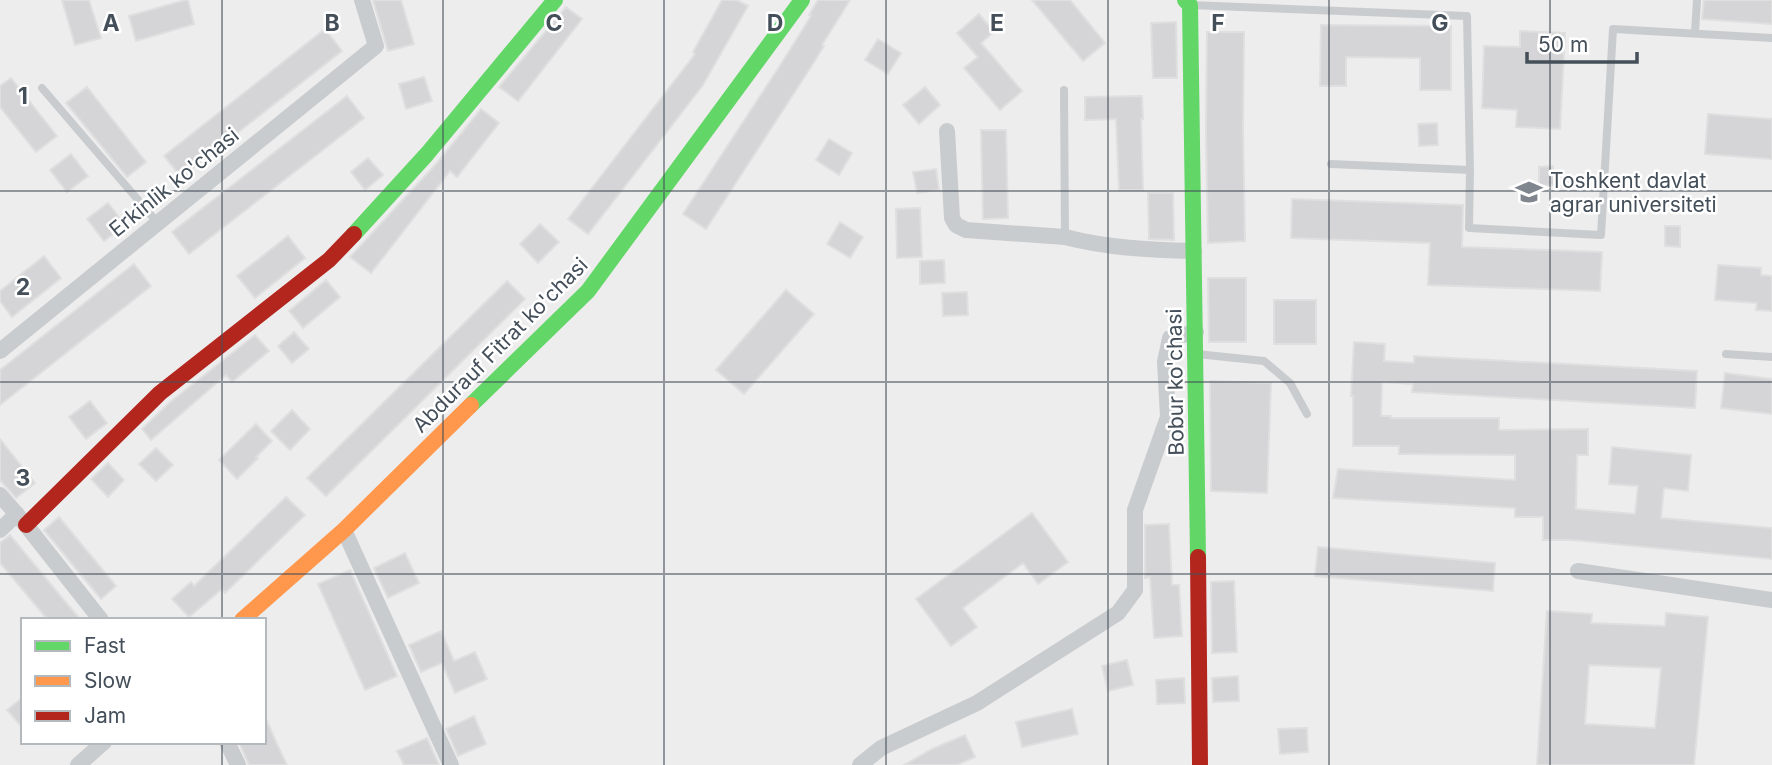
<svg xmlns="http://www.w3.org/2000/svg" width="1772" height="765" font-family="Inter,sans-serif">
	<rect width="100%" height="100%" fill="#eeeded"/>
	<!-- building -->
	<path fill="#d5d5d7" stroke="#dfdfe0" stroke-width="2" fill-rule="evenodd" d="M62,0H89L101,38L75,45Z
		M185,0H188L194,24L136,41L129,16Z
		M373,0H401L414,44L388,51Z
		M722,0H737L748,6L703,85L588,234L568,219L695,54L693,52Z
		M818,0H850L822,45L824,46L811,67L706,229L683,214L781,64L811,16L809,15Z
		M1032,0H1070L1105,43L1083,61Z
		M1704,0H1772V24L1702,19Z
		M566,7L582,19L518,101L499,87Z
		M979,14L994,32L981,43L1022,91L1000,110L964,68L978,57L957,33Z
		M1176,22L1177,78H1153L1151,23Z
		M1321,25L1451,26V90H1420V58L1346,57V86H1320Z
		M325,29L342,51L181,177L164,156Z
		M1520,31L1565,33L1560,129L1516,127L1517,110L1482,108L1484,46L1520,47Z
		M1207,32H1244L1243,129L1245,241L1208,243L1206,131Z
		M878,39L901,53L888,74L865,60Z
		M424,77L432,101L406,109L399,84Z
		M11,78L57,136L36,152L0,107V86Z
		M87,87L146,162L127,177L66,103Z
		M925,87L940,105L919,124L903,105Z
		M347,96L364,118L189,254L172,232Z
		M1142,96L1143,119H1141L1143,190H1119L1116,119L1085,120V97Z
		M481,109L499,123L457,177L450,171L371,273L350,257L437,163Z
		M1708,114L1772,119V159L1705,154Z
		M1437,123L1438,145L1419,146L1418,124Z
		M981,130H1006L1008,218L983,219Z
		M829,139L852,153L839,175L816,160Z
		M71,154L88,176L67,192L50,170Z
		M368,158L383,175L365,190L351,172Z
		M1553,166L1554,185L1539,186V167Z
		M936,169L939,190L917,193L913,172Z
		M1148,193H1173L1174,240L1149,239Z
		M1292,199L1463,205L1462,247L1602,252L1600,291L1428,285L1430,243L1291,238Z
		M108,203L125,225L104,241L87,219Z
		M920,208L922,257L897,258L896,209Z
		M840,222L863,237L850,258L827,244Z
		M540,224L559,242L538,263L520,244Z
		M1665,226H1680V247L1665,246Z
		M288,236L305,258L255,298L237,276Z
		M44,256L61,278L12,317L0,301V291Z
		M944,260L945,283L920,284V261Z
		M134,264L151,286L0,405V370Z
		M1718,265L1761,268V275L1772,276V311L1756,310L1757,303L1715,300Z
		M1208,278H1246V342H1209Z
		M326,280L340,297L303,328L289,311Z
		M507,281L525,299L326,496L307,478Z
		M786,290L814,314L744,394L716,370Z
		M967,292L968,315L943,316L942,293Z
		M1274,300H1316V344H1274Z
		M294,332L309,349L292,363L278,346Z
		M255,335L269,351L232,382L226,375L151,440L142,429L169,403Z
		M1354,342L1385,344L1384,361L1414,363V356L1697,371L1695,408L1412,392L1413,384L1382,382L1381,416H1391V418H1499V430L1588,429V455H1577L1576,509L1635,514L1638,486L1609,484L1612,447L1691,455L1688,491L1664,488L1661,518L1772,528V559L1572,540H1543V517H1515V508L1333,498L1338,469L1515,480V455L1399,454V446H1353V396H1351Z
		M1725,373L1772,379V414L1721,408Z
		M1210,381L1271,383L1267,493L1211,491Z
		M90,401L107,423L86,439L69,417Z
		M292,410L310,429L290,450L271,431Z
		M256,424L272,441L256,457L258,458L237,479L219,460Z
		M0,439L35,483L16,498L0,480Z
		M156,448L173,465L156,481L139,464Z
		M108,463L124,480L108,497L91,479Z
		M286,497L305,515L225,593L222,589L189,617L172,599L191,582L194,586Z
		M1032,513L1068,562L1038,584L1023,563L963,608L977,627L951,646L916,599Z
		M59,517L116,586L101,599L44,530Z
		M1169,524L1172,585H1179L1182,636L1154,638L1150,577L1145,578V525Z
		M10,535L68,605L81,620H48L0,563V543Z
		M1318,547L1495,563L1493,591L1315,576Z
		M405,553L419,583L388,598L374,568Z
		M350,570L397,676L365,690L318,584Z
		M1234,581L1237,652L1212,653L1211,582Z
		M1547,611L1592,614L1591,623L1665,626L1666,613L1708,617L1694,765H1537ZM1589,665L1661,668L1655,728L1585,724Z
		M441,631L454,661L475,652L487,679L455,693L442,663L421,672L409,645Z
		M1127,660L1133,685L1108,691L1102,666Z
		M1238,676L1239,701L1213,702L1212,678Z
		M1184,678L1185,703L1157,704L1156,680Z
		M23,697V728L7,710Z
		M1072,709L1078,734L1022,747L1016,722Z
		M264,714L277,744L287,765H249L239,742H264Z
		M474,716L486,744L458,756L446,729Z
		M1307,728L1308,752L1280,754L1278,729Z
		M965,735L975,757L957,765H904L932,749Z
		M427,738L439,765H404L397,751Z"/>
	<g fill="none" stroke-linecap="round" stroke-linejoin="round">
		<!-- lane -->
		<path stroke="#c9ccce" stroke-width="8" d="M1190,5L1467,16L1470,170
			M1695,33L1697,0
			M42,88L157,222
			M1064,90L1065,237
			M1331,164L1470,170L1469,228L1601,235L1613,29L1772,38
			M1197,354L1264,361L1290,383L1307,414
			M1726,354L1772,357"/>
		<!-- street -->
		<path stroke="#c9ccce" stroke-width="16" d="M947,131L952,218L956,225L966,230L1065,237C1107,248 1151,250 1194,251
			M0,351L376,46L362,0
			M0,495L26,525L101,620
			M0,530L17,514
			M344,530L451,765
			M1578,571L1772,600
			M227,742L238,765
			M78,765L104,742
			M860,765L881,748L977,703L1118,613L1135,590V510L1168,417L1165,362L1170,338L1196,332"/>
		<!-- fast -->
		<path stroke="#63d668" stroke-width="16" d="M1185,0L1190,5L1198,557
			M354,234L427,154L555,0
			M471,405L588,291L802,0"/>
		<!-- slow -->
		<path stroke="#ff974d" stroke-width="16" d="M242,620L344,530L471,405"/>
		<!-- jam -->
		<path stroke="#b3261e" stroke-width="16" d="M26,525L160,393L329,260L354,234
			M1198,557L1200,765"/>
	</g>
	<!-- grid -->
	<path fill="none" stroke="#444f5a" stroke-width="2" stroke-opacity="0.55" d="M222,0V620M443,0V765M664,0V765M886,0V765M1108,0V765M1329,0V765M1550,0V765M0,191H1772M0,382H1772M0,574H1772M222,742V765"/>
	<!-- icons -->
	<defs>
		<g id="university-bare" transform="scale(2.1)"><path d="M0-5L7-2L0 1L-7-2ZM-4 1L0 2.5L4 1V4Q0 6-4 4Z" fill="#80868d" stroke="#fff" stroke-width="2.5" paint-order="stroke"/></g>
	</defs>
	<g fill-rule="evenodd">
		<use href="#university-bare" x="1529" y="192"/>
	</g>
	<g text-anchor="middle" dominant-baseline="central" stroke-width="5" stroke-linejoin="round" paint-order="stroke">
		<!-- poi labels -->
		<g font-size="21" fill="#444f5a" stroke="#fff" text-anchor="start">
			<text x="1550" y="180">Toshkent davlat<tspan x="1550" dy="24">agrar universiteti</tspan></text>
		</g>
		<!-- street labels -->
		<g font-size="21" fill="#444f5a" stroke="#fff">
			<text transform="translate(174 182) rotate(-39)">Erkinlik ko'chasi</text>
			<text transform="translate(500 345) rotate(-45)">Abdurauf Fitrat ko'chasi</text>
			<text transform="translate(1175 382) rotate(-91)">Bobur ko'chasi</text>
		</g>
	</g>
	<g font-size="23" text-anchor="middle" font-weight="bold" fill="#444f5a" stroke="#fff" stroke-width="5" stroke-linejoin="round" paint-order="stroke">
		<text x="111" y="31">A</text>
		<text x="332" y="31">B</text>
		<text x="554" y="31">C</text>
		<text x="775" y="31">D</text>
		<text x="997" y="31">E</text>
		<text x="1218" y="31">F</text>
		<text x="1440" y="31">G</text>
		<text x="23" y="104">1</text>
		<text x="23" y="295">2</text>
		<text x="23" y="486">3</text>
	</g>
	<!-- legend -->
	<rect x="21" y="618" width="245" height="126" fill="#ffffff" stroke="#b4b9bd" stroke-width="2"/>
	<rect x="35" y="641" width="35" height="10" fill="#63d668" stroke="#b4b9bd" stroke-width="2"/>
	<text x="84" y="653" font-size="21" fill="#444f5a">Fast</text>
	<rect x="35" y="676" width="35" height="10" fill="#ff974d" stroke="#b4b9bd" stroke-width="2"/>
	<text x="84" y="688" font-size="21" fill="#444f5a">Slow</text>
	<rect x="35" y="711" width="35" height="10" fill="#b3261e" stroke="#b4b9bd" stroke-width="2"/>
	<text x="84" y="723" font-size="21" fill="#444f5a">Jam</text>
	<!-- scale -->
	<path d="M1527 52v10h110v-10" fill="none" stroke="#444f5a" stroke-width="3.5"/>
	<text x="1538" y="52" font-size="21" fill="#444f5a" stroke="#ffffff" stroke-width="5" paint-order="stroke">50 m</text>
</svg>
